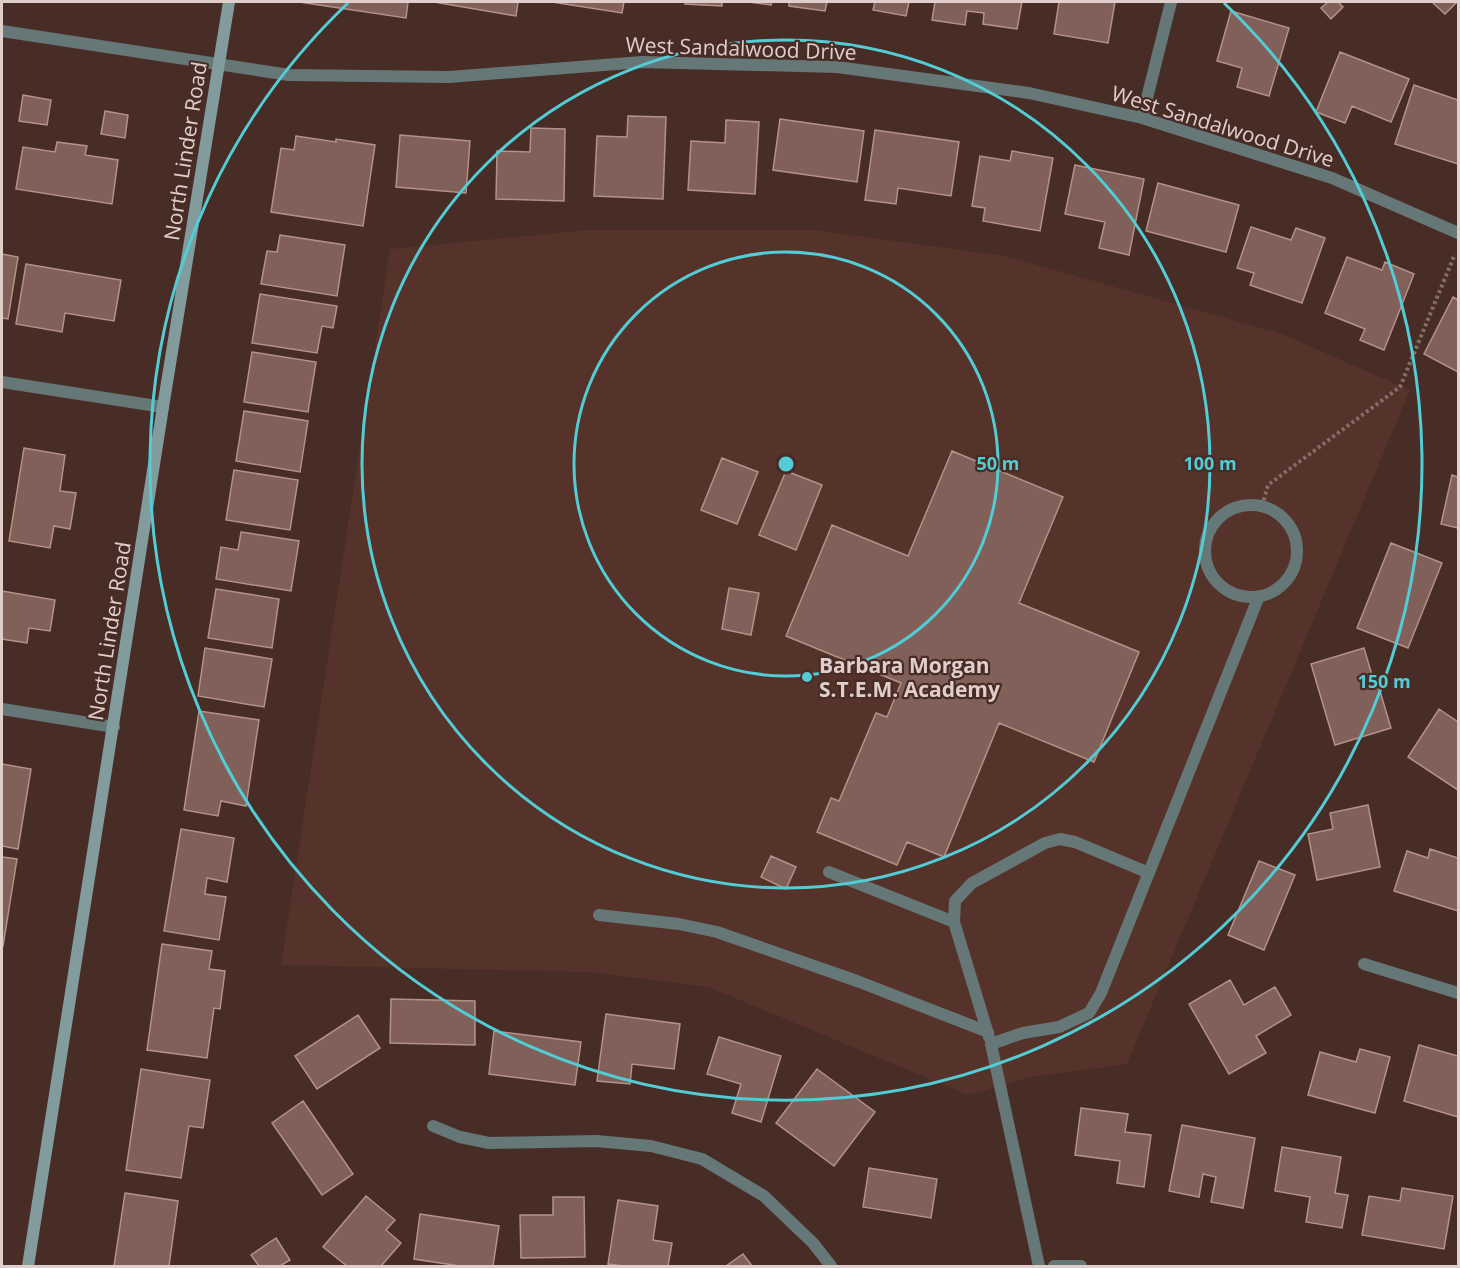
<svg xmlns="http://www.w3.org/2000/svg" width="1460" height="1268" font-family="'Open Sans',sans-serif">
	<rect width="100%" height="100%" fill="#482c26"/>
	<!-- built -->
	<path fill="#55322a" d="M588,230H814L1005,256L1282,334L1410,390L1127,1064L1031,1077L968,1095L708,987L588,972L281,965L390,249Z"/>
	<!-- building -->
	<path fill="#806059" stroke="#b4928a" stroke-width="1.5" d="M299,2H408L406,18Z
		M434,2H518L516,16Z
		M552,2H624L622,13Z
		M686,2H722V6L685,4Z
		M748,2H772L771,5Z
		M789,2H827L825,11L789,6Z
		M875,2H909L906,16L873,10Z
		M935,2H1022L1017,29L983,24L984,13L967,11L965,25L932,20Z
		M1059,2H1115L1108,43L1054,34Z
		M1328,2H1338L1343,7L1331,19L1321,8Z
		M1432,2H1457L1445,14Z
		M1231,11L1289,28L1269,96L1237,87L1242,68L1217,61Z
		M1340,52L1409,79L1391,122L1352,106L1345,123L1316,112Z
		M1414,85L1458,100V164L1395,144Z
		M23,95L51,100L47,125L19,121Z
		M105,111L128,115L125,138L101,134Z
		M628,116L666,117L663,199L594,196L597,136L627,137Z
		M780,119L864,131L857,182L773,170Z
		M726,120L759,122L755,194L688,190L691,141L725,143Z
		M531,128L565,129L564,201L496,199L497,151L530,152Z
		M875,130L959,142L951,196L898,188L896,204L865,200Z
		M400,135L470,141L466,193L396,187Z
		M296,136L336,142V139L375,145L363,226L271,212L281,148L294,150Z
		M57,142L87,146L85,155L118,160L112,204L16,189L23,147L55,152Z
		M1012,151L1053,158L1040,231L983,221L985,208L972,206L980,156L1010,161Z
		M1075,165L1144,179L1129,255L1099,248L1105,222L1065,214Z
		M1158,183L1239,205L1226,252L1146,231Z
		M1251,227L1291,240L1296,228L1325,238L1302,303L1250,285L1254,273L1237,268Z
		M280,235L345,245L337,296L261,284L267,251L277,252Z
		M2,254L18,257L8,319L2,318Z
		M1347,257L1382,270L1385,262L1414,274L1384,350L1360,340L1365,329L1325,313Z
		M26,264L121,280L114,321L65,313L62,332L16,324Z
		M260,294L337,306L333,328L322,326L317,353L252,343Z
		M1453,297L1458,300V372L1424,354Z
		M252,352L316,362L308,412L244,402Z
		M244,411L308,421L300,472L236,461Z
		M24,448L65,455L60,491L76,493L70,529L54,526L50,548L9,541Z
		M952,451L1063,497L1019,603L1139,652L1094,762L999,723L944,857L907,842L897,865L817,832L831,798L839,801L876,713L887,717L901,683L786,636L832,525L908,556Z
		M722,458L758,472L737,524L701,510Z
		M234,470L298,480L290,530L226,520Z
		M786,471L822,485L796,550L759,535Z
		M1452,475L1458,477V528L1441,524Z
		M241,532L299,541L291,591L216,579L221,547L238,550Z
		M1391,543L1442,563L1408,648L1357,628Z
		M729,588L759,593L751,635L722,629Z
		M216,589L279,599L272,648L208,638Z
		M2,591L55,600L50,631L29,628L27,643L2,639Z
		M205,648L272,659L264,707L198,696Z
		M1364,648L1374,682L1377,681L1391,728L1335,745L1311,664Z
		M1439,709L1458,722V790L1408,757Z
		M199,711L259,720L246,806L221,801L218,816L184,810Z
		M2,764L31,769L18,849L2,846Z
		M1368,805L1380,867L1317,880L1308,834L1333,829L1330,813Z
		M181,829L234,838L227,882L207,878L205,894L226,897L219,940L164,931Z
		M1430,849L1458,858V911L1394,891L1407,851L1428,858Z
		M771,856L796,867L786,889L761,877Z
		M2,857L17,859L3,946H2Z
		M1259,861L1295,875L1264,950L1228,935Z
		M162,944L212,951L209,969L225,971L220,1009L214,1008L207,1058L147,1050Z
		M1230,980L1244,1005L1275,987L1291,1015L1256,1036L1266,1053L1229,1074L1189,1004Z
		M391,999L475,1001V1045L390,1043Z
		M606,1014L680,1024L674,1069L632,1064L630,1084L597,1081Z
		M358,1015L380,1048L317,1089L295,1056Z
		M494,1031L581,1042L575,1085L489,1074Z
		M719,1037L781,1056L761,1122L732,1113L741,1084L707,1074Z
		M1419,1045L1458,1056V1117L1404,1101Z
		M1360,1049L1390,1057L1375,1113L1308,1095L1320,1052L1356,1062Z
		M141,1069L210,1080L203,1128L189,1126L181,1178L126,1170Z
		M817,1069L875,1112L834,1166L776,1123Z
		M303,1101L353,1174L322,1195L272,1123Z
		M1081,1108L1128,1114L1125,1132L1151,1135L1144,1187L1117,1183L1120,1161L1075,1155Z
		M1182,1125L1255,1138L1243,1208L1211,1202L1216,1177L1203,1174L1199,1197L1169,1191Z
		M1282,1147L1341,1157L1335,1193L1348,1195L1342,1228L1306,1222L1310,1197L1275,1191Z
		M869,1168L937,1179L931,1218L863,1207Z
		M1402,1188L1453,1196L1444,1249L1362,1235L1369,1196L1400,1201Z
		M125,1193L178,1201L169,1266H114Z
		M366,1196L395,1220L386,1230L401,1243L381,1266H347L323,1247Z
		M553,1197H584L585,1257L521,1258L520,1215H553Z
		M618,1200L658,1206L653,1240L672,1243L668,1266H624L608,1264Z
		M420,1214L499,1226L493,1266H460L414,1259Z
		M276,1238L290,1260L280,1266H259L251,1255Z
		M743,1254L752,1266H726Z"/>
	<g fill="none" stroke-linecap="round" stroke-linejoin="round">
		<!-- path -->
		<path stroke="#856d68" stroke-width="4" stroke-dasharray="3 3" stroke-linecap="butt" d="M1262,506L1268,485L1400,387L1455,254"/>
		<!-- service -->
		<path stroke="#667778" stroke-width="12" d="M1205 551a46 46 0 1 1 92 0a46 46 0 1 1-92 0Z
			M829,872L954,922
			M599,915L679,924L717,932L857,981L988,1032
			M989,1037L954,922L955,901L972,883L1045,843L1060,839L1075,842L1149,873
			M1039,1266L991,1044L1023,1033L1059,1027L1089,1013L1101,993L1259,596"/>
		<!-- minor -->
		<path stroke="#667778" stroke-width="12" d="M2,31L289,75L449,77L642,62L837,67L1029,93L1142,118L1332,178L1458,233
			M1142,118L1171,2
			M2,382L163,407
			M2,709L114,727
			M1364,964L1458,993
			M433,1126L460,1137L489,1143L596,1141L651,1146L702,1159L764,1196L813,1243L831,1266"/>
		<!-- tertiary -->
		<path stroke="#667778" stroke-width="12" d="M1054,1266H1081"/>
		<!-- secondary -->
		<path stroke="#829c9e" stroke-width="12" d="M28,1266L163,407L229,2"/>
	</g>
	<!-- distance rings -->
	<g fill="none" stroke="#52ccd5" stroke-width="3">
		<circle cx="786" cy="464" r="212"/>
		<circle cx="786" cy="464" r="424"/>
		<path d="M1224 3A636 636 0 1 1 348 3"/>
	</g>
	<!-- markers -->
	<circle fill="#52ccd5" stroke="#482c26" stroke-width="2" cx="807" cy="677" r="6"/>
	<g text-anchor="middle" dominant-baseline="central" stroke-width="4.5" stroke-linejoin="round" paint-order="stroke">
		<!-- street labels -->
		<g font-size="21" fill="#e0ceca" stroke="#482c26">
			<text transform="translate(741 48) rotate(2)">West Sandalwood Drive</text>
			<text transform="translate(1223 126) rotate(17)">West Sandalwood Drive</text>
			<text transform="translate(185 151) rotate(-81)">North Linder Road</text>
			<text transform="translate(109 631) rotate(-81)">North Linder Road</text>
		</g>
		<!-- poi labels -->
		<g font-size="21" font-weight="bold" fill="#e0ceca" stroke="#482c26" text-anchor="start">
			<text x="819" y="665">Barbara Morgan<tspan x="819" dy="24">S.T.E.M. Academy</tspan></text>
		</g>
	</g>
	<circle cx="786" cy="464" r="9" fill="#52ccd5" stroke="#482c26" stroke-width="3"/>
	<g font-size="18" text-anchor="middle" font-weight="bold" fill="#52ccd5" stroke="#482c26" stroke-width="4.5" stroke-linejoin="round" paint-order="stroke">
		<text x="998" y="470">50 m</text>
		<text x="1210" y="470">100 m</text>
		<text x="1384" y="688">150 m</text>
	</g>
	<!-- border -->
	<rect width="1460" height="1268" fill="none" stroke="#e0ceca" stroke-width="6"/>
</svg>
